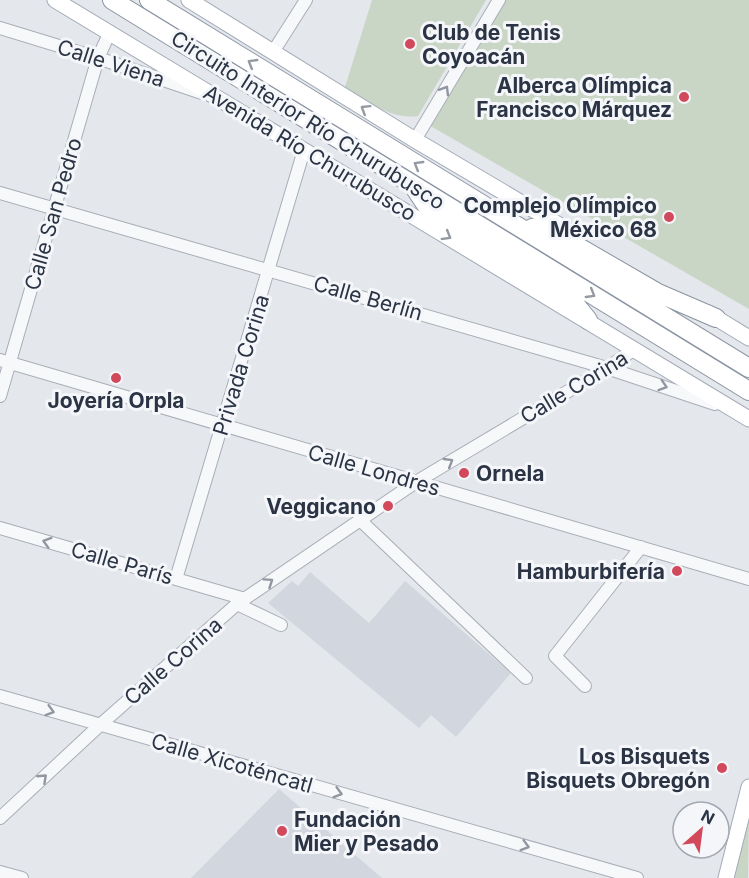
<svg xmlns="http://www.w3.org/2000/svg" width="749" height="878" font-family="Inter,sans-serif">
	<rect width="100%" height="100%" fill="#e4e7ec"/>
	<!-- built -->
	<path fill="#d2d6de" d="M310,572L369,623L405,581L511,673L456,737L431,715L419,728L268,603L292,581L298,586Z
		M279,789L382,878H191Z"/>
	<!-- green -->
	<path fill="#c9d6c5" d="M372,0H486L418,116C392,120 366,101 345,87Z
		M504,0H749V309L427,124Z
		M749,815L748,878H733Z"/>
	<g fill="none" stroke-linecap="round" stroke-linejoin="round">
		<!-- minor casing -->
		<g stroke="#a9aeb7" stroke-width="14">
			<path id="minor" d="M0,28L98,58L202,93
				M273,52L306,0
				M415,140L499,0
				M0,193L607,368L715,404
				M0,360L749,579
				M0,396L98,58L109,34
				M360,520L526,678
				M0,528L245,599
				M176,579L304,150
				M237,604L281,625
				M585,686L555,656L641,547
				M0,696L637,878
				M0,818L100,725L237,604L416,482L607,368L635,349
				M0,872L22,878"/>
		</g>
		<!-- major casing -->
		<g stroke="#a3abb8" stroke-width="17">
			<path id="major" d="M55,0L749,419
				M189,0L415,140L576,235
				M708,313L749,338
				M726,878L749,787"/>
		</g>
		<!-- highway casing -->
		<g stroke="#8b94a3" stroke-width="20">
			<path id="highway" d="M112,0L749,391
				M149,0L749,368
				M416,190L430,211L567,294L588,320
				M532,228L551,231L658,293L716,318"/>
		</g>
		<!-- minor -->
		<use href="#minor" stroke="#f7f8fa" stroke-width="12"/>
		<!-- major -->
		<use href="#major" stroke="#fff" stroke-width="15"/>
		<!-- highway -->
		<use href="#highway" stroke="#fff" stroke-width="18"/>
	</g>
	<!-- one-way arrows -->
	<defs><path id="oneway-chevron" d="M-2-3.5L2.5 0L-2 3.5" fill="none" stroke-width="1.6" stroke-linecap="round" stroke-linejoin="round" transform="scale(1.5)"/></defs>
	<g stroke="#959aa2">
		<use href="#oneway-chevron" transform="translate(252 63) rotate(-149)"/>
		<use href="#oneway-chevron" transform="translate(365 109) rotate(-148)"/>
		<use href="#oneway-chevron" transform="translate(418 165) rotate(-149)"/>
		<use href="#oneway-chevron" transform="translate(447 236) rotate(31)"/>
		<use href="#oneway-chevron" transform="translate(591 294) rotate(31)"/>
	</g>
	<g stroke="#9196a0">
		<use href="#oneway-chevron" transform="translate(445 90) rotate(-59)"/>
		<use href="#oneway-chevron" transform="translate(663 386) rotate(18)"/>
		<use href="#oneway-chevron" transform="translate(449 462) rotate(-31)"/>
		<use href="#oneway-chevron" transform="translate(47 542) rotate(-164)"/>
		<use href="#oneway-chevron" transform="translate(269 582) rotate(-34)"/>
		<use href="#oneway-chevron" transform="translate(50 711) rotate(16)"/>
		<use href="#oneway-chevron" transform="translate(43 778) rotate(-43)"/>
		<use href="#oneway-chevron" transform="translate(338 793) rotate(16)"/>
		<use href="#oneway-chevron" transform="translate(525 846) rotate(16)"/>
	</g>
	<!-- markers -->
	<g fill="#d1495b" stroke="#f4f6f9" stroke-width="2">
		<circle cx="410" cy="44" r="6"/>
		<circle cx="684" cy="97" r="6"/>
		<circle cx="669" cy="217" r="6"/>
		<circle cx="116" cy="378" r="6"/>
		<circle cx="464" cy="473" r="6"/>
		<circle cx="388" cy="506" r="6"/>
		<circle cx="677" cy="571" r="6"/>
		<circle cx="722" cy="768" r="6"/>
		<circle cx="282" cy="831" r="6"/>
	</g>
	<g text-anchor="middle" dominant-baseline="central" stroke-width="6" stroke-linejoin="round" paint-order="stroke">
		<!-- poi labels -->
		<g font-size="21" font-weight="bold" fill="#2b3445" stroke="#f4f6f9" text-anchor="end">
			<text x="422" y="32" text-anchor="start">Club de Tenis<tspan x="422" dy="24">Coyoacán</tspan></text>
			<text x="672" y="85">Alberca Olímpica<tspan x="672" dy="24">Francisco Márquez</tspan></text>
			<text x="657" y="205">Complejo Olímpico<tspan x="657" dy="24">México 68</tspan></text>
			<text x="116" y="400" text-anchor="middle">Joyería Orpla</text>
			<text x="476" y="473" text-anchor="start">Ornela</text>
			<text x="376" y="506">Veggicano</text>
			<text x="665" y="571">Hamburbifería</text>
			<text x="710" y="756">Los Bisquets<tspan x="710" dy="24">Bisquets Obregón</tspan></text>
			<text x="294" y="819" text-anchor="start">Fundación<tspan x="294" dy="24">Mier y Pesado</tspan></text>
		</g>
		<!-- street labels -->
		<g font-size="21" fill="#2b3445" stroke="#f4f6f9">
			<text transform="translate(111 63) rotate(18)">Calle Viena</text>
			<text transform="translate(308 120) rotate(32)">Circuito Interior Río Churubusco</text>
			<text transform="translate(310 153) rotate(31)">Avenida Río Churubusco</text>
			<text transform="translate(53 214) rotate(-74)">Calle San Pedro</text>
			<text transform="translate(368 298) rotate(16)">Calle Berlín</text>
			<text transform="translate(241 365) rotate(-73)">Privada Corina</text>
			<text transform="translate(574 387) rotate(-31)">Calle Corina</text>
			<text transform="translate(374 470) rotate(16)">Calle Londres</text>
			<text transform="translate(122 563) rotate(16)">Calle París</text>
			<text transform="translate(173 661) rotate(-41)">Calle Corina</text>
			<text transform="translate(232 763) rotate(16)">Calle Xicoténcatl</text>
		</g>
	</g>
	<!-- north arrow -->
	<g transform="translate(701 830) rotate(28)"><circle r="28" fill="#f4f6f9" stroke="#a4a8b1" stroke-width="1.5"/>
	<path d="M0-4.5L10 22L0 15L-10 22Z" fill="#d1495b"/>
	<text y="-9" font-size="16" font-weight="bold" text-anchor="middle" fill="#2b3445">N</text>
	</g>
</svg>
